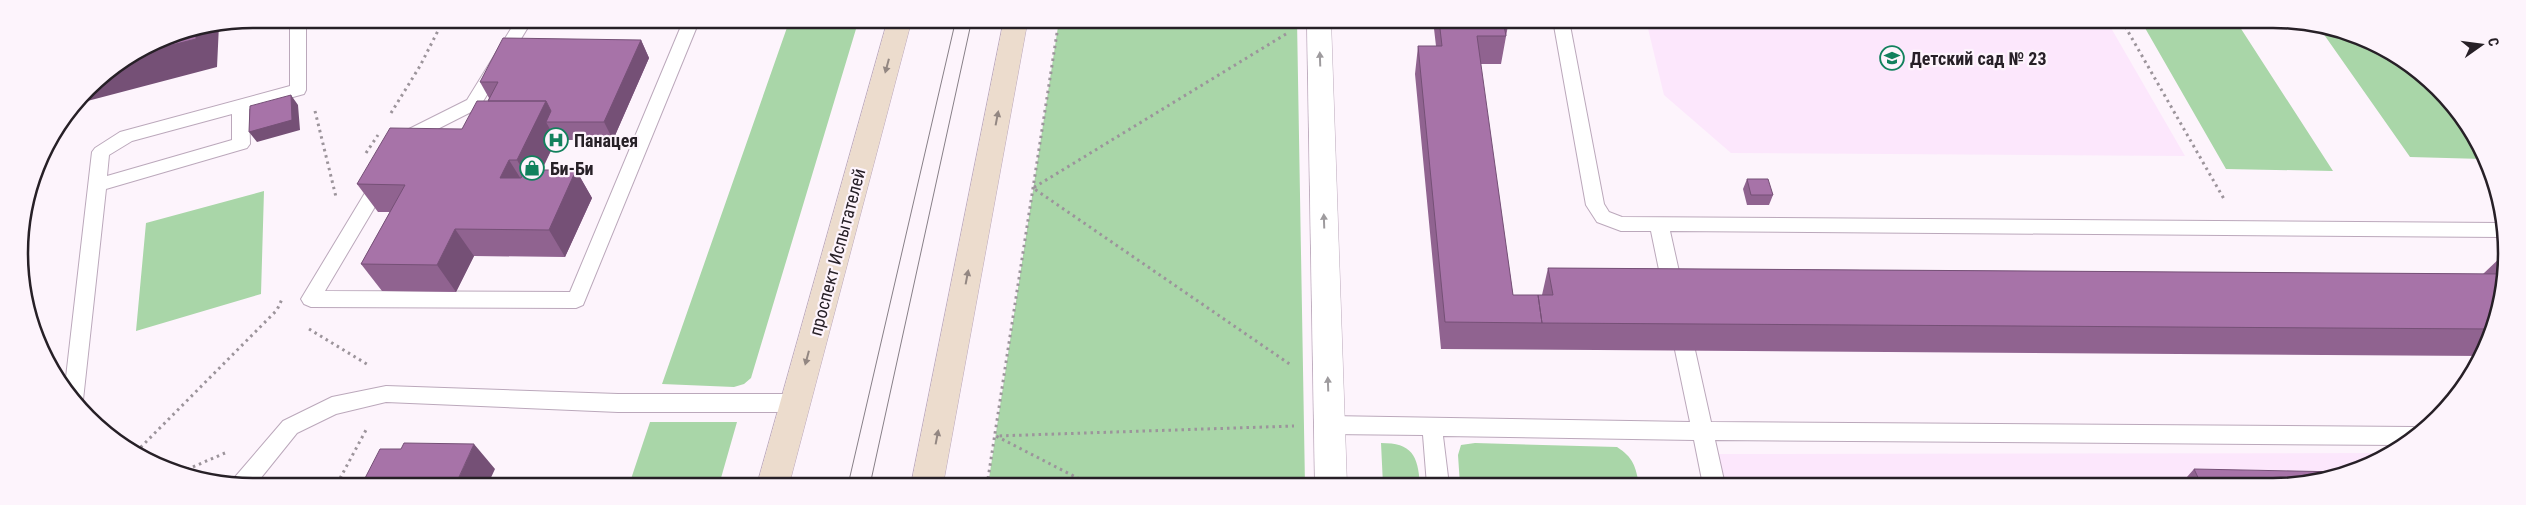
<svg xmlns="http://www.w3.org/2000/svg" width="2526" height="505" font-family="'Roboto Condensed',sans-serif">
	<rect width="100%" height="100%" fill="#fdf4fc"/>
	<!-- built -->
	<path fill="#fce7fc" d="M1646,20L2107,21L2185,156L1731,153L1664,95Z
		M2390,453L2377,462L2289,486L1726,485L1718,454Z"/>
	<!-- green -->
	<path fill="#a9d6a8" d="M790,19H859L751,378L744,384L734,387L662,384Z
		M1059,20H1297L1305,485H988Z
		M2141,21H2236L2333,171L2226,169Z
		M2318,26L2390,50L2459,110L2483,159L2410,157Z
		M264,191L261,294L136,331L146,223Z
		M650,422H737L719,485H629Z
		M1381,443C1412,443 1418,455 1420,485H1383Z
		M1475,443L1617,447C1633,457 1636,467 1639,485H1460L1458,455L1461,445Z"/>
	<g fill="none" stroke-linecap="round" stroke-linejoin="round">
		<!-- lane casing -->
		<g stroke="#bba8bb" stroke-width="2">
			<path id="lane" d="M290,19H306V90L304,94L249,109L250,144L247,148L106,189L83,400L77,407L65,386L92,152L95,148L120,132L290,86ZM232,114V140L107,176L109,155L132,141Z
				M517,19H533L479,108L414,141L411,146L405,148L399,146L396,142L401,133L467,100Z
				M684,19H700L583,305L576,308L311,307L304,304L301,299L304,294L377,173L383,171L389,173L392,178L325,291L570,292Z
				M1553,20H1569L1604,204L1609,212L1622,217L2501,223L2502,237L1670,231L1684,294L1681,299L1674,302L1667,299L1664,294L1651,231H1621L1597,222L1586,205Z
				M1685,342L1692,344L1695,350L1711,422L2413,427L2421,431L2401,445L1715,440L1725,485H1703L1694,440L1443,436L1449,485H1427L1423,435L1329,434L1322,431L1319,425L1322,419L1329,416L1690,422L1675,350L1678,344Z
				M386,386L618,394H795L802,397L805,403L802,409L795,412H618L386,402L336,414L297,433L256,484H232L235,477L283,421L332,397Z"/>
		</g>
		<!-- street casing -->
		<g stroke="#bba8bb" stroke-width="1">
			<path id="street" d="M1307,20H1331L1347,485H1315Z"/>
		</g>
		<!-- secondary casing -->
		<g stroke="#bba8bb" stroke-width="1">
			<path id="secondary" d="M888,19H912L789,485H757Z
				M1004,19H1028L943,485H911Z"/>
		</g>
		<!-- path -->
		<path stroke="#9c949b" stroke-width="3" stroke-dasharray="2.5 4" stroke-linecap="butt" d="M2122,21L2224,199
			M1286,34L1033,188L1291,365
			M315,111L336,197
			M391,113L420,66L444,19
			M366,153L378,135
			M309,329L370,366
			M136,452L277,310L282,299
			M181,472L225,453
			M337,484L366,430
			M987,485L1059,20
			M1091,485L996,436L1294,426"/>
		<!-- lane -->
		<use href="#lane" fill="#fff" fill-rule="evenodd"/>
		<!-- street -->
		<use href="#street" fill="#fff" fill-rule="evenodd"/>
		<!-- secondary -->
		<use href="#secondary" fill="#ecdccd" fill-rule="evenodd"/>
		<!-- tram -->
		<path stroke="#877f87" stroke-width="1" d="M848,485L956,19
			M870,485L972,19"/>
	</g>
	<!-- wall -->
	<path fill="#906390" d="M1433,20H1509L1501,64H1480L1513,295H1542L1548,268L2483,274L2503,255L2505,283L2483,356L1441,349L1415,74L1418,46H1436Z
		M641,40L649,58L613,140H556L542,170H576L592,198L565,257L474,256L456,292L382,291L361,264L390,212H378L357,184L462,129L488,101L489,98L480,82Z
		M1747,179L1773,195L1769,205H1747L1743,189Z
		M2194,469L2289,486H2179Z"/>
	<!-- shaded-wall -->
	<path fill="#755076" d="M219,25L217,67L76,104L87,87L136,54L196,30Z
		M641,40L649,58L613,140L604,122Z
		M291,95L298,105L300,130L257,142L249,132Z
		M546,101L557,122H546L556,140L533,187L517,160Z
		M509,160L526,187L500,178Z
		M576,170L592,198L565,257L549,230Z
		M455,229L474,256L456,292L437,265Z
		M474,444L495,469L488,484H465L459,477Z"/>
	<!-- building -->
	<path fill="#a773a8" stroke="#755076" d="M1439,20H1503L1506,36H1477L1513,295H1538L1542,323L1445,322L1418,46H1442Z
		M196,30V39L136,54L163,36Z
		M503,38L641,40L604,122H546L551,111L546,101H488L498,82H480Z
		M291,95L292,120L249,132L250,106Z
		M477,101H546L517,160H509L500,178H521L525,170H576L549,230L455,229L437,265L361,264L405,185L357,184L390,128L462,129Z
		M1747,179H1768L1773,195H1751Z
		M1548,268L2505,274V283L2491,329L1542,323L1538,295H1553Z
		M404,443L474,444L459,477H479L476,484H362L380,449H401Z
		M2194,469L2342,472L2289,486H2202Z"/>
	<!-- one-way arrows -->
	<defs><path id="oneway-solid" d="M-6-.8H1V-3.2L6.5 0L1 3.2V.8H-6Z" transform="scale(1.25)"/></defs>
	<g fill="#9e9b9e">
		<use href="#oneway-solid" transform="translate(1320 59) rotate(-92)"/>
		<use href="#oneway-solid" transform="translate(1324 221) rotate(-92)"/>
		<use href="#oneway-solid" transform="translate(1328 384) rotate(-92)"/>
	</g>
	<g fill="#938782">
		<use href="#oneway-solid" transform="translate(887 66) rotate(105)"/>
		<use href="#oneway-solid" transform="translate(997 118) rotate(-79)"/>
		<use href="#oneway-solid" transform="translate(967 277) rotate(-79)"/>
		<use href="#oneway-solid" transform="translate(807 358) rotate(105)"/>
		<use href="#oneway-solid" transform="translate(937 437) rotate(-79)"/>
	</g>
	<!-- icons -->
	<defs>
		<g id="school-ring" transform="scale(1.25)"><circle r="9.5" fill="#fdf4fc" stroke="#12815d" stroke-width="1.5"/><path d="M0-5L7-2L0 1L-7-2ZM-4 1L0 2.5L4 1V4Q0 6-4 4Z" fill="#12815d"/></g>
		<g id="hospital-ring" transform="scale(1.25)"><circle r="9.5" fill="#fdf4fc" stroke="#12815d" stroke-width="1.5"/><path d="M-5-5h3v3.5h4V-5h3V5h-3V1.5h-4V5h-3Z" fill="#12815d"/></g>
		<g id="shop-ring" transform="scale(1.25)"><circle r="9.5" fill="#fdf4fc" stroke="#12815d" stroke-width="1.5"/><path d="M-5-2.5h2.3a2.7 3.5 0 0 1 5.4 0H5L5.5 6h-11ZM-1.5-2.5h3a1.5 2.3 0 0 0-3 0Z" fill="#12815d"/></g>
	</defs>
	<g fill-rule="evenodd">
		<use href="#school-ring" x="1892" y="58"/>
		<use href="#hospital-ring" x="556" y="140"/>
		<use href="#shop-ring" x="532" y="168"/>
	</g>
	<g text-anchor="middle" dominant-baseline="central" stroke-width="4.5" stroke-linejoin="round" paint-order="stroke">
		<!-- poi labels -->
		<g font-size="18" font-weight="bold" fill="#272027" stroke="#fdf4fc" text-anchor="start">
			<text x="1910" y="58">Детский сад № 23</text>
			<text x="574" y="140">Панацея</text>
			<text x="550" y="168">Би-Би</text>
		</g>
		<!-- street labels -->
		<g font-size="18" fill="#272027" stroke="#fdf4fc">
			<text transform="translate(837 252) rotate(-75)">проспект Испытателей</text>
		</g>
	</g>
	<!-- crop -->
	<path d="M0 0H2526V505H0ZM253 28H2273A225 225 0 0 1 2498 253V253A225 225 0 0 1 2273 478H253A225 225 0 0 1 28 253V253A225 225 0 0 1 253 28Z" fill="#fdf4fc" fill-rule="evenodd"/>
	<path fill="none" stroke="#272027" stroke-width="2.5" d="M253 28H2273A225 225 0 0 1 2498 253V253A225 225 0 0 1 2273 478H253A225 225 0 0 1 28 253V253A225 225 0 0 1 253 28Z"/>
	<!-- north arrow -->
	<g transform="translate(2481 45) rotate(76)" stroke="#fdf4fc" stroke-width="4" paint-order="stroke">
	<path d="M0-4L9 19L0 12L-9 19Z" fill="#272027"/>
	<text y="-8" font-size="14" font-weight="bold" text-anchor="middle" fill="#272027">С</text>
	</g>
</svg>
